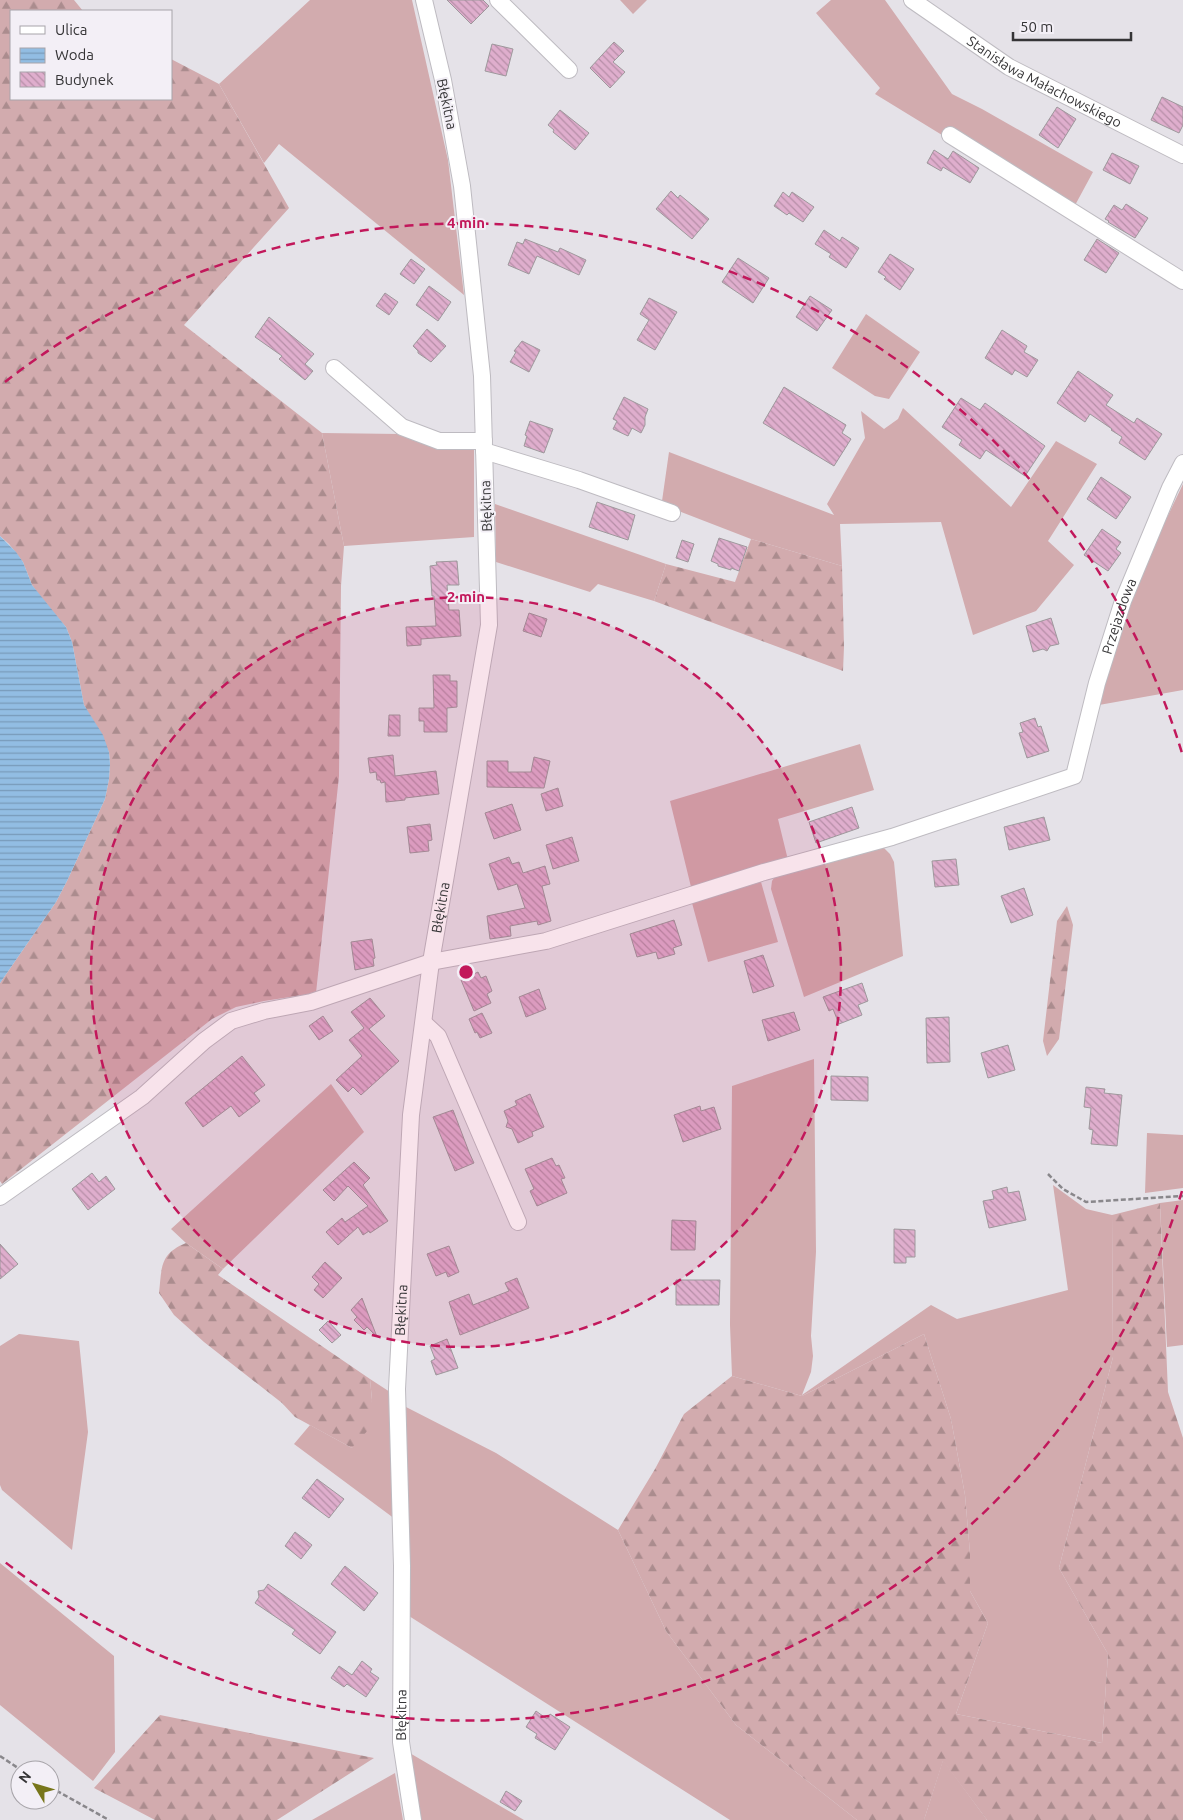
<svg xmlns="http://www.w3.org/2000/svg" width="1183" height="1820" font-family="Ubuntu,sans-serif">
	<defs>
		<pattern id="forest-firs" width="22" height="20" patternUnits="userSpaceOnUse" patternTransform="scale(1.25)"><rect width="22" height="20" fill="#d2abae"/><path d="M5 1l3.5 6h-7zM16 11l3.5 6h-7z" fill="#ab8c8e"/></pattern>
		<pattern id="water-rules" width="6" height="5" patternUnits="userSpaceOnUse" patternTransform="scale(1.25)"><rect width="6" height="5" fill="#92bde3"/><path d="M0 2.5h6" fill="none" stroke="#789ab9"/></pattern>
		<pattern id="building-back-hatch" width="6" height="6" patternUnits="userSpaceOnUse" patternTransform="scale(1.25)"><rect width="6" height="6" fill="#dfaecd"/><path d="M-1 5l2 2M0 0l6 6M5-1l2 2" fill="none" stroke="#b68ea7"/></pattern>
	</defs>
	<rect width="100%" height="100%" fill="#e5e2e8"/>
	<!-- grass -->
	<path fill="#d2abae" d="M310,0H412L448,160L464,295L279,144L264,163L219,84Z
		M620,0H647L633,14Z
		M831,0H885L952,94L982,109L1093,172L1073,209L950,126L942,135L875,94L880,88L816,13Z
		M866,314L920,352L889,399L875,396L832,368Z
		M903,408L1011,507L1056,441L1097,464L1048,541L1074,565L1036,611L973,635L941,522L840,524L842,566L751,539L676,510L662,501L669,452L834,515L827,504L865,438L861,411L884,429L898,419Z
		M322,433L400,434L418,442L474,446V537L344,546Z
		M1183,484V690L1099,705L1128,599Z
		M495,504L666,564L654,601L598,584L590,592L496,562Z
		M860,744L874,790L778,819L788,860L692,891L670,801Z
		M864,848H884L890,854L894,862L903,956L804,997L771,889L772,881L776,875Z
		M761,882L778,942L708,962L692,903Z
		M814,1059L816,1252L811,1336L813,1356L811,1372L802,1395L931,1305L957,1319L1068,1290L1053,1185L1086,1209L1112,1215L1113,1357L1059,1568L1108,1654L1102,1743L956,1714L988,1623L970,1591V1553L965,1495L951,1419L924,1334L802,1396L732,1376L730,1325L732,1086Z
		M331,1084L364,1132L223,1269L186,1243L171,1229Z
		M1147,1133L1183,1135V1188L1145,1193Z
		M1183,1200V1345L1167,1347L1160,1203Z
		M19,1334L79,1341L88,1432L72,1550L2,1490L0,1485V1346Z
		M370,1379L390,1392L395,1519L294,1444L310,1425L352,1448L372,1400Z
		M406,1407L496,1453L618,1530L666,1631L736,1725L857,1820H730L409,1616Z
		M0,1563L114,1656L115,1752L93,1781L0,1705Z
		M408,1752L524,1820H420Z
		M943,1760L987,1820H924Z
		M395,1773L403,1820H312Z"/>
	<!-- forest -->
	<path fill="url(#forest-firs)" d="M0,0H74L83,11H11V99H171V59L219,84L289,208L184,325L322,433L344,546L341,586L339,776L316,993L264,1001L236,1007L212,1019L2,1184L0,1181V983L56,902L67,881L105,799L109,779L110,764L109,752L84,705L72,642L66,627L42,599L32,585L23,562L9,544L0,536Z
		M751,539L842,566L844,647L843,671L654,601L666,564L735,582Z
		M1067,906L1073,925L1059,1039L1047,1056L1043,1041L1057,921Z
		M1160,1203L1168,1392L1183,1438V1820H987L943,1761L924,1820H857L736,1725L666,1631L618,1530L655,1469L684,1414L732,1376L802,1396L924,1334L951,1419L965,1495L970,1553V1591L988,1623L956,1714L1102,1743L1108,1654L1059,1568L1113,1357L1112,1215Z
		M186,1243L223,1269L218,1275L370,1379L372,1400L369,1429L352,1448L295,1417L282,1403L204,1342L174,1315L159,1293C162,1268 159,1254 186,1243Z
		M160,1715L374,1758L277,1820H155L94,1788Z"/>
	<!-- water -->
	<path fill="url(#water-rules)" d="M0,536L16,552L23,562L32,585L66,627L72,642L84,705L103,735L109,752L110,764L109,779L105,799L67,881L56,902L0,983Z"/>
	<!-- building -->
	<path fill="url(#building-back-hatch)" stroke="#9e989c" d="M447,0H483L489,6L471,24Z
		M614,42L624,51L613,62L625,72L610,88L590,68Z
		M492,44L513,49L506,76L485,71Z
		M1162,97L1183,107V125L1179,133L1151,120Z
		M1057,107L1076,119L1058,148L1039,135Z
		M560,110L589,133L575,150L553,132L554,130L548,125Z
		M934,150L948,159L953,151L979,168L970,183L943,167L941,171L927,163Z
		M1112,153L1139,166L1130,184L1103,170Z
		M671,191L678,198L680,195L709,219L692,239L656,209Z
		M783,192L789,197L792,192L814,207L803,222L789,213L787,215L774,206Z
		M1126,204L1148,218L1135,238L1108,222L1109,221L1105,219L1114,205L1122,210Z
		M824,230L840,241L842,237L859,248L846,268L829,257L831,254L815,244Z
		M525,239L558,252L560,248L586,260L579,275L537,256L529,274L508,265L517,242L523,244Z
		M1097,239L1119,253L1106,273L1084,260Z
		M890,254L914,269L900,290L884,279L886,277L878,272Z
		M738,258L769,278L753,303L722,282Z
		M411,259L425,269L414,284L400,274Z
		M429,286L451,302L438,321L416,305Z
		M385,293L398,302L389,315L376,306Z
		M810,296L832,310L817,331L796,317Z
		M649,298L677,312L655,350L637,340L649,320L640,314Z
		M269,317L314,354L305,364L313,371L305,380L279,359L282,356L255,337Z
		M427,329L446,346L431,362L418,353V351L413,346Z
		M1002,330L1027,346L1024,352L1038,360L1027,377L1015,370L1012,375L985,358Z
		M522,341L540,350L529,372L510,362L516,352L514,351Z
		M1078,371L1113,395L1106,405L1134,423L1137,418L1162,434L1145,460L1119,443L1122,437L1111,430L1112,429L1090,414L1085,422L1057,403Z
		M784,387L846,425L842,433L851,439L834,466L763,423Z
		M624,397L648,409L645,417V425L641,433L632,428L628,436L613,429L617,421L613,419Z
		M961,398L980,410L985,403L1045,446L1025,476L986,450L980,459L959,445L962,440L942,427Z
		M530,421L553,429L544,453L524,446L527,436L525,435Z
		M1101,477L1131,497L1116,519L1087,499Z
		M597,502L635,515L628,540L589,527Z
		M1102,529L1121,542L1116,549L1121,553L1108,571L1084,555Z
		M719,538L747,547L739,571L731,568V570L718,566V564L711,561Z
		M682,540L694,544L688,562L676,558Z
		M457,561L459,585H447L449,610H459L461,636L421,639V645L407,646L406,627L436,626L434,596H432L430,566L437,565L436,562Z
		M529,613L547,619L541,637L523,631Z
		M1051,618L1059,644L1050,646L1047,651L1043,649L1033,652L1026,626Z
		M433,675H450V681H457V707L447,708V732H424V721H419V708H434Z
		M389,715H400V736H388Z
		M1035,718L1038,727L1041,726L1049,751L1027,758L1019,733L1023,732L1020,723Z
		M393,755L395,776L436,771L439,794L405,798V800L386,802L385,782L381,783L380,780H377L376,772L370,773L368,758Z
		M534,757L550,761L544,788L487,787V761H508V772H531Z
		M558,788L563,806L546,811L541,794Z
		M512,804L521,830L494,839L485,813Z
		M852,807L859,828L816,843L809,822Z
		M1044,817L1050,840L1009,850L1004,827Z
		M430,824L432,840L428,841L429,851L410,853L407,827Z
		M572,837L579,861L553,869L546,845Z
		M509,857L512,864L519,862L523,873L545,866L550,884L542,886L551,921L538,925L537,921L510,926L511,936L490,939L487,916L525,908L517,884L498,890L489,864Z
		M956,859L959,885L935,887L932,861Z
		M1024,888L1033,915L1011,923L1001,896Z
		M674,920L682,945L673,948L675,954L658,959L656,952L637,957L630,934Z
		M372,939L375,958L373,959L374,966L355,970L351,942Z
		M763,955L774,986L753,993L744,961Z
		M478,972L481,978L486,976L492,991L487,994L491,1003L474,1011L461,980Z
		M862,983L868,1001L858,1005L862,1015L839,1024L833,1009L829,1011L823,997Z
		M539,989L546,1009L526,1017L519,997Z
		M370,998L385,1016L369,1029L399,1061L361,1095L353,1087L348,1092L336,1080L362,1056L349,1040L364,1028L351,1012Z
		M794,1012L800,1030L768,1041L762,1020Z
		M482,1013L492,1033L480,1038L477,1032L475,1033L469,1019Z
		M323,1016L333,1031L319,1040L309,1026Z
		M949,1017L950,1062L927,1063L926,1018Z
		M1008,1045L1015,1070L988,1078L981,1053Z
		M242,1056L265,1085L254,1093L260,1101L239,1117L231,1106L203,1127L185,1103Z
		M831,1076L868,1077V1101L831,1100Z
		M1086,1087L1105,1089L1104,1093L1122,1095L1117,1146L1091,1144L1093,1130L1089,1129L1091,1108L1084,1107Z
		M530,1094L544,1127L532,1132L533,1136L518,1143L512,1129L506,1127L508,1121L504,1111L517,1105L515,1101Z
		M700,1106L701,1111L714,1107L721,1129L683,1142L674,1115Z
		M453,1110L469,1152L474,1163L455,1171L433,1117Z
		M552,1158L556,1166L559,1165L565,1178L561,1179L567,1193L537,1206L530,1191L534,1189L525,1169Z
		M354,1162L370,1178L363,1185L388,1221L370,1233L369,1231L363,1235L358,1227L338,1245L326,1232L342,1218L345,1222L368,1206L348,1186L334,1201L323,1190Z
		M92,1173L99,1182L106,1176L115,1189L88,1210L72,1189Z
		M1007,1187L1008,1193L1019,1191L1026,1220L989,1228L983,1201L994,1199L992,1191Z
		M672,1220L696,1221L695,1250H671Z
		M894,1229L915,1230V1257H906V1263H894Z
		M0,1244L18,1264L0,1279Z
		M449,1246L459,1272L448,1277L446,1272L436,1276L427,1254Z
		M325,1262L342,1278L323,1298L314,1290L319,1284L312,1277Z
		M517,1278L529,1308L460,1335L449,1302L469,1294L473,1305L509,1291L505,1283Z
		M676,1280H720L719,1305H676Z
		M362,1298L377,1337L367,1327L364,1330L354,1320L357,1317L351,1310Z
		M328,1321L341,1335L332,1343L319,1330Z
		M447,1339L458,1368L436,1375L431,1361L435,1359L430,1346Z
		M317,1479L344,1499L329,1518L302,1498Z
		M295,1532L312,1545L301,1559L285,1546Z
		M345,1566L378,1593L364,1611L331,1584Z
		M268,1584L336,1632L320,1654L292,1634L295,1630L255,1603L259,1597L258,1591L264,1590Z
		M362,1661L372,1669L370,1672L379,1678L366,1697L347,1684L344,1687L331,1678L339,1666L352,1675Z
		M536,1711L547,1719L550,1714L570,1727L555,1750L535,1738L537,1734L526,1727Z
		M506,1791L522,1801L515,1811L500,1802Z"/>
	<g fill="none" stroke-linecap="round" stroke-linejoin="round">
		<!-- minor casing -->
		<g stroke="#bebbc1" stroke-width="18">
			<g id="minor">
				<path d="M498,0L569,70"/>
				<path id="s1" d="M912,0L1009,67L1183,155"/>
				<path d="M950,135L1183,281"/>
				<path d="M334,368L402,427L439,441H484"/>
				<path d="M484,451L579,480L672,513"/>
				<path d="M424,1023L438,1036L518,1222"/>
				<path id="s2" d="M0,1197L142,1097L204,1041L231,1021L264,1011L311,1002L431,962L546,941L764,872L892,837L1074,776L1097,683L1123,601L1170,488L1183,463"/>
				<path id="s3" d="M413,1820L401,1742L402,1566L397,1389L411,1115L431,962L489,625L482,376L462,186L443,80L424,0"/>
			</g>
		</g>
		<!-- path -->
		<path stroke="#89878b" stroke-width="2.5" stroke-dasharray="5 2.5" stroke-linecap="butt" d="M1048,1174L1063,1189L1086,1202L1183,1196
			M0,1756L21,1770
			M50,1787L109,1820"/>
		<!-- minor -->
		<use href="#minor" stroke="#fff" stroke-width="16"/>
	</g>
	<!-- distance rings -->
	<circle cx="466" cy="972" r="375" fill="#c2185b" fill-opacity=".12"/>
	<g fill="none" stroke="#c2185b" stroke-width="2.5" stroke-dasharray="9 6">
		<circle cx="466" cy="972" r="375"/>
		<path d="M1182 1191A749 749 0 0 1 5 1562M5 382A749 749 0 0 1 1182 753"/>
	</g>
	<g text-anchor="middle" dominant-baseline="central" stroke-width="4" stroke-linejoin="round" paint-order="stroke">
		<!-- street labels -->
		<g font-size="14" fill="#353436" stroke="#f3eff6">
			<text stroke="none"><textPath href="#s1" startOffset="156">Stanisława Małachowskiego</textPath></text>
			<text transform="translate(447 104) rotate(78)">Błękitna</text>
			<text transform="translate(486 506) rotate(-92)">Błękitna</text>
			<text stroke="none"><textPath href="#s2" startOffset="1336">Przejazdowa</textPath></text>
			<text stroke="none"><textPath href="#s3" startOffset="916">Błękitna</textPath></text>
			<text stroke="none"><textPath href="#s3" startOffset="511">Błękitna</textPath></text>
			<text stroke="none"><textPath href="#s3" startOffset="106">Błękitna</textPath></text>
		</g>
	</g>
	<circle cx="466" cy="972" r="8" fill="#c2185b" stroke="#f3eff6" stroke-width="2.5"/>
	<g font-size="15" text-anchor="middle" font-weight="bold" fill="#c2185b" stroke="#f3eff6" stroke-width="4" stroke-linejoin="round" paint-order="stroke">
		<text x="466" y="228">4 min</text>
		<text x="466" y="602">2 min</text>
	</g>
	<!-- legend -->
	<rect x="10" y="10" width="162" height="90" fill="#f3eff6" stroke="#a7a4a9"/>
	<rect x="20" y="26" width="25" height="8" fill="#ffffff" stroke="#a7a4a9"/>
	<text x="55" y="35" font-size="15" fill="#353436">Ulica</text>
	<rect x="20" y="48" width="25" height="15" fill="url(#water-rules)" stroke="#a7a4a9"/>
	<text x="55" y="60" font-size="15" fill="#353436">Woda</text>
	<rect x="20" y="72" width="25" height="15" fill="url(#building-back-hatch)" stroke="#a7a4a9"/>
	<text x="55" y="85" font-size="15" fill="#353436">Budynek</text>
	<!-- north arrow -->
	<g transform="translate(35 1785) rotate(308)"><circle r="24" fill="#f3eff6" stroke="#a7a4a9"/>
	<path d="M0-4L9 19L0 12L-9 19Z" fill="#78761b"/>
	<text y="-8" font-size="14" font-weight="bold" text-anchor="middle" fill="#353436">N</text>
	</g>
	<!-- scale -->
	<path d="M1013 32v8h118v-8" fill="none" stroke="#353436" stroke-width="2.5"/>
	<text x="1020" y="32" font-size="15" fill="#353436" stroke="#f3eff6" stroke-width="4" paint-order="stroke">50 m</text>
</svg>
